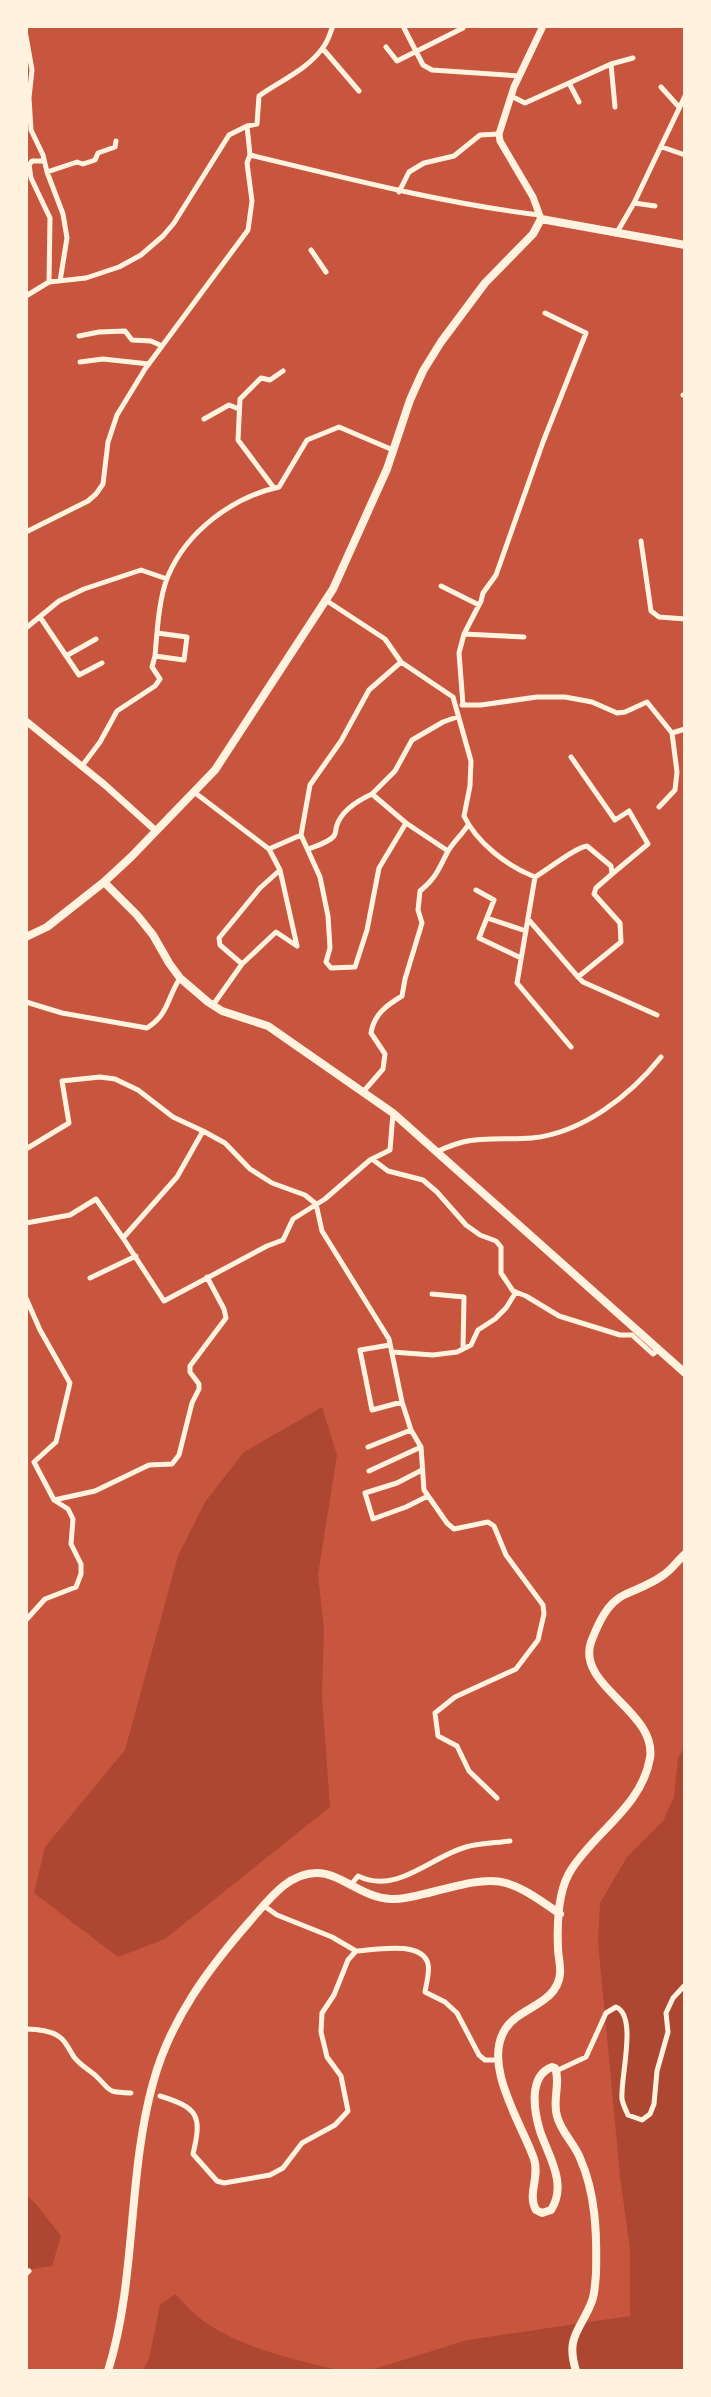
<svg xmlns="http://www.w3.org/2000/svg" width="711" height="2397" font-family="Mulish,sans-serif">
	<rect width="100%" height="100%" fill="#c8553d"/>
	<!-- green -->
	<path fill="#ae4732" d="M322,1407L337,1455L318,1575L324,1629L322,1696L330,1807L165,1939L118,1957L34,1893L45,1847L125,1750L178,1556L205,1502L244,1452Z
		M685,1746V2371H368L467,2340L630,2316V2250L620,2176L598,1941L600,1903L627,1857L663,1821L674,1797L678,1758Z
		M26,2195L36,2204L61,2236L52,2266L26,2270Z
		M175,2294C182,2301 190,2310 198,2317C238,2348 294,2359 342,2371H142L149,2359L160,2305Z"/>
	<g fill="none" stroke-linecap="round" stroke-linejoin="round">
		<!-- minor -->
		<path stroke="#fff3e0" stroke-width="5" d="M404,28L423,65L432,70L520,76
			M26,36L32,70L29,98L31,130L43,155L47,172L63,214L67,238L60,281
			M386,47L397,61L463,28L462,26
			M323,49L359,91
			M611,64L615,107
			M569,83L579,102
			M661,87L679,107
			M511,96L525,103L611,64L633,58
			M662,147L685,155
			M250,155C346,178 441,203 540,215
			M44,161H32L29,165L31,178L50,218L49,282
			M47,172L77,162L83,164L95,160L98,153L115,147L116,141
			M399,192L409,172L424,163L454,156L480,135L499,134
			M634,203L655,206
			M616,234L634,203L685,96
			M311,250L326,272
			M26,296L49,282L86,278L119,267L141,255L163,236L174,223L229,135L247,126L257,124L259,96C280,81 309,69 324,46C328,41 330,33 333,26
			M79,336L99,332L125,331L132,340L151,341L162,346
			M80,362L103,359L149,364
			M683,395H685
			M204,419L229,405L239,409
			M274,488L238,440L240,399L261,378L270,380L283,371
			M26,532L88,501L96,494L103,484L108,442L117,415L145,369L248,230L252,201L247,163L250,155L247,126
			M641,541L651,611L659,617L685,619
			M441,586L479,605
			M327,601L385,639L401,662L453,697L471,761L470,786L464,816C477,843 507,866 535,877C547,870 576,847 587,846L611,866L612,874L596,888L594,894L620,923L621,942L578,977L528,919
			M40,617L79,675L102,663
			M26,628L59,601L84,589L141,570L167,579
			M157,633L187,637L184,660L155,656C157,632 159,597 168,576C187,531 233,497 279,487L307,440L339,427L393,450
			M464,634L524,637
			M66,656L96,639
			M401,662L369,690L341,741L310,785L301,835L320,877L328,916L330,948L326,962L331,968L355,967L367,930L379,868L406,823L448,851
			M462,705H481L537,697H565L592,702L617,713L625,712L647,702L672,733L677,772L675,790L659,807
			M463,705L459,653L464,634L481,601L483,593L496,575L543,442L586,333L545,313
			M672,733L685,729
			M571,757L615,820L629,811L648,844L612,874
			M82,766L100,742L117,711L155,686L160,679L152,667L155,656
			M194,792L269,849
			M406,823L372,794L395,771L412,740L443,722L457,717
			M308,849C316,846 328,843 334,836C337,831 335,830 337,825C342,810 359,800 372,794
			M535,877L517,983L571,1047
			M476,890L494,900L479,938L521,958
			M487,918L526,931
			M242,964L276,932L297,946L280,870
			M578,977L583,982L657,1015
			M26,1002L62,1013L147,1028C169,1014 167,998 180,978
			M213,1005L242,964L220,945L219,938L260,888L280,870L269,849L301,835
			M363,1092L383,1069L385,1054L371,1033C374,1014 387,1005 402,996L405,979L422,923L418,910L420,891C436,878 438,870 447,853C452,843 462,835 468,825
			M203,1131L225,1143L250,1169L272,1183L305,1195L316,1204L322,1231L389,1339L402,1402L411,1430L421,1447L424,1490L447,1523L454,1529L488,1522L494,1526L506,1555L543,1605L544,1614L538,1640L516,1669L455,1697L435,1713L438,1736L457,1746L469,1771L497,1798
			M26,1149L69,1123L62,1081L100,1077L115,1079L138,1090L173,1117L203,1131L177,1177L123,1238L164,1301L267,1246L283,1240L293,1219L325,1199L370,1160L390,1150L393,1113
			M438,1151C446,1148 454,1144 463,1142C485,1137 509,1140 532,1138C582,1133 630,1096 661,1057
			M372,1159L388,1171L423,1180L437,1192L466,1225L480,1235L496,1241L501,1247V1273L513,1291L526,1296L559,1316L620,1335H632L653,1354L659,1349
			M26,1223L70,1215L96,1199L123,1238
			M90,1278L136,1256
			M432,1294L464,1297L463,1349
			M26,1298L40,1330L70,1383L56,1442L34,1462L54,1500L68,1509L73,1519L71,1544L81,1564V1574L76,1587L45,1599L26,1620
			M390,1345L360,1350L372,1410L402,1402
			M392,1352L433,1355L457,1352L471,1345L478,1330L495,1319L506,1308L516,1292
			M368,1447L411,1430
			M422,1470L397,1483L365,1493L373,1519L406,1507L428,1496
			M369,1471L421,1447
			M54,1500L95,1491L149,1465L172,1464L179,1455L192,1403L199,1389V1384L190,1372V1366L226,1318L224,1309L207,1277
			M350,1886L358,1876C397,1895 430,1857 466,1847C480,1843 496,1843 510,1841
			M264,1906L277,1915L332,1937L356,1951
			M26,2029C37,2029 54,2031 62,2039C67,2044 70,2051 74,2057C80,2065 88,2069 95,2075C112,2091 105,2092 131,2093
			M556,2071L586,2057L606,2013L616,2007C638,2016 620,2078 622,2099C623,2105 626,2110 628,2115L642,2120L650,2114L654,2104L657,2071L668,2032L666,2013L673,1998L685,1985
			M160,2096C199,2108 202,2116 193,2154L217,2181L224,2183L270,2175L283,2168L302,2143L335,2125L348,2111L341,2076L327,2057L321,2032L322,2013L334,1995L348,1960L356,1951C374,1950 422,1940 428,1964C430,1972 426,1985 425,1992L445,2002L457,2013L479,2055L485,2060H497
			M26,2274L29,2271"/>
		<!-- secondary -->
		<path stroke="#fff3e0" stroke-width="7" d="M541,219L533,197L500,141L499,134L514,87L543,26
			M26,721L105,785L155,830"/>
		<!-- primary -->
		<path stroke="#fff3e0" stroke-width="8" d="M104,882L137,915L153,935L169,963L180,978L208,1002L222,1011L268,1026L393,1113L685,1373
			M26,937L47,927L104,882L131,857L215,770L333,589L387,469L410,400L423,371L441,342L485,283L533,234L541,219L685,245
			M108,2371C137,2278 127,2177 153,2083C170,2020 208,1969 250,1921C268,1901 287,1873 317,1873C341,1873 362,1898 391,1899C405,1900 419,1895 432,1892C499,1875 503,1874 560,1914
			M576,2371C565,2336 581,2330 592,2301C595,2293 595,2283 596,2274C597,2235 596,2194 580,2158C574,2143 561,2132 557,2116C552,2100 561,2083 555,2068L552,2067C528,2076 534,2111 540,2131C548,2155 568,2184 551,2210L542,2213L536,2210C527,2194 540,2178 534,2159C522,2124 481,2064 506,2028C520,2007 557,2004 560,1974C561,1966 558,1956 558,1948C557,1924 558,1890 571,1870C595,1832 642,1806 650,1758C657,1711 576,1686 591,1642C598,1624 607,1603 624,1595C637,1589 651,1584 662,1576C671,1571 677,1561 685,1554"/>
	</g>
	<!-- border -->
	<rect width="711" height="2397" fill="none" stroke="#fff3e0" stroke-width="56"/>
</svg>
